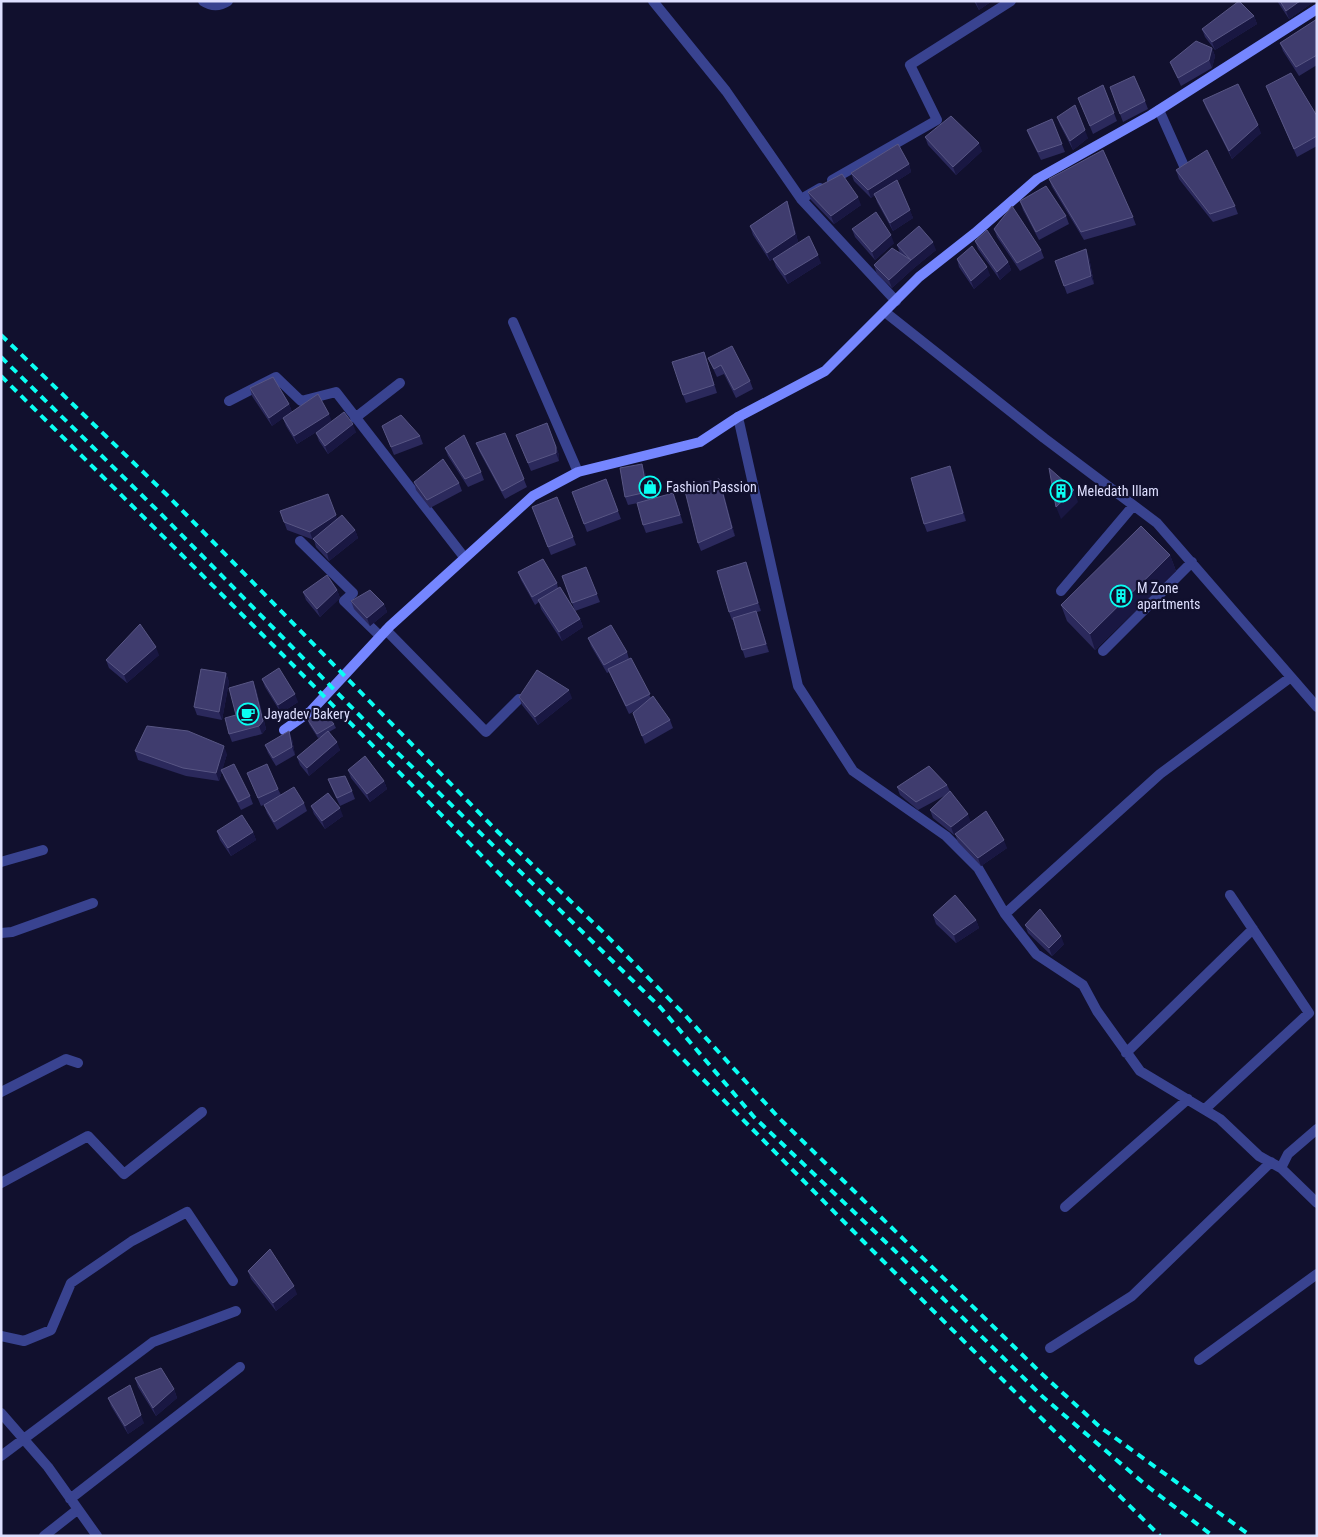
<svg xmlns="http://www.w3.org/2000/svg" width="1318" height="1537" font-family="'Roboto Condensed',sans-serif">
	<rect width="100%" height="100%" fill="#11102e"/>
	<g fill="none" stroke-linecap="round" stroke-linejoin="round">
		<!-- street -->
		<path stroke="#394390" stroke-width="10" d="M203,1C212,7 219,7 228,1
			M653,1L726,91L801,199
			M1159,110L1184,166
			M832,180L937,120L910,65L1011,1
			M820,188L801,199L896,301
			M885,312L1044,438L1157,523L1317,707
			M513,322L578,472
			M229,401L276,377L301,401L336,392L464,557
			M738,417L798,686L853,771L946,836L978,868L1005,914L1036,954L1083,985L1097,1011L1140,1071L1220,1119L1259,1156L1281,1168
			M355,418L400,383
			M300,541L353,593L344,601L380,636
			M1061,591L1133,506
			M386,630L486,732L519,699
			M1103,651L1192,562
			M1,862L43,850
			M1005,914L1160,774L1291,677
			M1,933L12,932L93,903
			M1126,1053L1253,929
			M1,1092L66,1059L78,1063
			M1205,1109L1309,1013L1230,895
			M1317,1129L1288,1154L1281,1168L1317,1203
			M1,1183L88,1136L124,1174L202,1112
			M1065,1207L1188,1099
			M1,1336L24,1341L51,1330L71,1283L132,1241L187,1212L233,1281
			M1050,1348L1132,1296L1271,1162
			M1199,1360L1317,1274
			M1,1413L48,1467L97,1536
			M1,1456L153,1342L236,1311
			M70,1499L240,1367
			M44,1536L77,1510"/>
		<!-- secondary -->
		<path stroke="#7586ff" stroke-width="10" d="M284,730L311,711L390,626L533,496L578,472L700,442L738,417L825,371L919,277L975,233L1037,179L1151,115L1317,9"/>
		<!-- rail -->
		<path stroke="#0afff3" stroke-width="4" stroke-dasharray="8 6" stroke-linecap="butt" d="M1,335L167,495L498,832L603,932L683,1013L779,1118L1042,1374L1100,1427L1251,1536
			M1,357L160,513L373,729L660,1007L754,1117L893,1249L1043,1397L1147,1486L1213,1536
			M1,376L289,661L865,1243L1160,1536"/>
	</g>
	<!-- wall -->
	<path fill="#2b295c" d="M974,1H992L979,10Z
		M1277,1H1311L1312,3L1289,19Z
		M1254,16L1257,24L1215,50L1205,37L1202,29Z
		M1317,19V65L1299,76L1283,51L1280,43Z
		M1212,48L1215,56L1212,68L1181,86L1170,62Z
		M1103,85L1117,121L1093,134L1078,98Z
		M1266,86L1317,116V146L1297,157Z
		M1110,87L1145,101L1148,109L1123,122Z
		M1203,100L1261,133L1232,159L1206,108Z
		M1057,117L1088,138L1073,150L1060,125Z
		M1052,119L1065,152L1041,160L1030,138L1027,130Z
		M925,137L982,151L956,175L928,145Z
		M909,164L911,172L897,181L913,218L893,231L877,202L875,195L871,198L854,181L851,173Z
		M1176,170L1235,206L1238,214L1213,222L1179,179Z
		M1049,179L1133,217L1136,225L1084,240L1052,187Z
		M808,192L861,205L834,224L811,200Z
		M787,201L790,210L798,242L776,257L821,263L788,284L776,267L773,259L770,261L753,235L750,226Z
		M1020,201L1066,216L1069,224L1039,240L1023,210Z
		M852,229L894,243L875,260L855,237Z
		M994,229L1041,250L1044,258L1020,271L997,237Z
		M975,241L1008,262L1011,270L1000,280L978,249Z
		M897,245L936,250L914,268L892,288L877,274L874,265L900,253Z
		M1089,257L1094,284L1067,294L1055,261Z
		M957,259L990,275L974,289L959,267Z
		M704,352L717,393L686,403L683,395Z
		M708,358L750,381L753,389L736,398L724,374L717,377Z
		M250,388L289,404L292,412L332,421L356,432L328,454L319,441L316,433L321,429L297,444L286,426L283,418L272,426L252,396Z
		M547,423L559,455V461L531,471L516,435Z
		M382,426L420,436L423,444L394,455Z
		M505,433L527,487L505,499L479,451L476,443Z
		M445,448L481,472L484,480L468,487L448,456Z
		M645,472L650,499L676,501L683,523L646,533L643,525L638,503L628,505L625,497Z
		M953,474L966,521L927,532L924,524Z
		M606,479L621,519L587,532L572,492Z
		M719,479L722,487L735,536L701,551L698,543Z
		M414,482L459,483L462,491L430,508L416,490Z
		M532,507L573,537L576,545L551,555Z
		M280,511L337,519L355,530L358,538L329,561L316,547L314,540L287,530Z
		M1170,555L1176,571L1095,650L1067,621L1061,605Z
		M586,567L600,602L575,611L562,576Z
		M749,570L761,611L757,612L769,652L745,658L733,620H732L729,612Z
		M518,572L557,583L558,588L580,619L583,627L562,641L541,609L539,602L535,605L521,580Z
		M337,590L340,598L320,617L306,600L303,592Z
		M351,601L384,604L387,612L370,626L354,609Z
		M588,638L627,652L629,659L651,698L670,720L673,728L645,744L633,713L635,711L629,714L609,672L607,673L591,646Z
		M159,655L127,683L109,668L106,660Z
		M226,673L229,682L222,720L197,715L194,707Z
		M262,679L298,702L281,713L265,687Z
		M256,689L266,729L262,734L232,742L229,734L236,715Z
		M519,697L572,698L538,725L522,705Z
		M308,720L334,724L336,728L329,732L340,750L309,776L300,765L297,757L321,737L318,738L309,724Z
		M292,739L295,755L276,766L268,753L265,745Z
		M135,751L227,754L222,770L250,796L253,804L241,810L224,778L222,771L219,781L186,776L138,760Z
		M348,770L384,781L387,789L370,802L351,778Z
		M247,773L278,789L281,795L304,803L307,811L277,830L267,813L264,805L268,803L261,806Z
		M328,779L352,791L355,799L340,806L331,787Z
		M947,785L950,791L971,822L1007,848L981,866L958,842L955,834L963,828L954,835L933,818L930,810L944,796L918,810L900,795L897,787Z
		M311,806L343,816L325,829L314,814Z
		M217,831L253,832L256,840L231,856L220,840Z
		M933,915L976,920L979,928L956,943L936,924Z
		M1025,925L1064,944L1052,956L1028,933Z
		M248,1271L297,1294L276,1311L251,1279Z
		M135,1378L174,1389L177,1398L156,1416L138,1387Z
		M108,1398L144,1423L128,1434L111,1406Z"/>
	<!-- shaded-wall -->
	<path fill="#191742" d="M977,1H992L979,10L976,2Z
		M1300,1H1311L1312,3L1289,19L1286,11Z
		M1254,16L1257,24L1215,50L1212,42Z
		M1212,48L1215,56L1212,68L1209,60Z
		M1258,125L1261,133L1232,159L1229,151Z
		M1085,130L1088,138L1073,150L1070,141Z
		M979,143L982,151L956,175L953,167Z
		M909,164L911,172L871,198L868,190Z
		M858,197L861,205L834,224L831,216Z
		M787,201L790,210L798,242L770,261L767,253Z
		M910,210L913,218L893,231L890,223Z
		M891,235L894,243L875,260L872,252Z
		M933,242L936,250L914,268L892,288L889,280L911,260Z
		M1086,249L1089,257L1094,284L1091,276Z
		M818,255L821,263L788,284L785,275Z
		M1008,262L1011,270L1000,280L997,272Z
		M987,267L990,275L974,289L971,281Z
		M289,404L292,412L272,426L269,418Z
		M329,414L332,422L297,444L294,436Z
		M353,424L356,432L328,454L325,446Z
		M556,447L559,455V461L556,453Z
		M642,464L645,472L650,500L647,492Z
		M950,466L953,474L966,521L963,513Z
		M719,479L722,487L735,536L732,528Z
		M1074,490L1078,502L1061,519L1056,507Z
		M336,515L339,523L313,539V541L310,532Z
		M355,530L358,538L329,561L327,553Z
		M1170,555L1176,571L1095,650L1090,634Z
		M746,562L749,570L761,611L758,603Z
		M337,590L340,598L320,617L317,609Z
		M384,604L387,612L370,626L367,618Z
		M756,611L759,619L769,652L766,644Z
		M580,619L583,627L562,641L559,632Z
		M156,647L159,655L127,683L124,675Z
		M226,673L229,682L222,720L219,712Z
		M253,681L256,689L266,729L262,734L259,726Z
		M569,690L572,698L538,725L535,717Z
		M295,694L298,702L281,713L278,705Z
		M289,731L292,739L295,755L292,747Z
		M337,742L340,750L309,776L307,768Z
		M224,746L227,754L219,781L216,773Z
		M384,781L387,789L370,802L367,794Z
		M340,808L343,816L325,829L322,821Z
		M968,814L971,823L954,835L951,827Z
		M253,832L256,840L231,856L228,848Z
		M1004,840L1007,848L981,866L978,858Z
		M976,920L979,928L956,943L954,935Z
		M1061,936L1064,944L1052,956L1049,948Z
		M294,1286L297,1294L276,1311L273,1303Z
		M174,1389L177,1398L156,1416L153,1408Z
		M141,1415L144,1423L128,1434L125,1426Z"/>
	<!-- building -->
	<path fill="#3f3c6e" stroke="#585684" d="M1239,1L1254,16L1212,42L1202,29Z
		M1280,1H1300L1286,11Z
		M1317,19V55L1296,67L1280,43Z
		M1196,41L1212,48L1209,60L1178,78L1170,62Z
		M1291,73L1317,116V136L1294,149L1266,86Z
		M1134,76L1145,101L1120,114L1110,87Z
		M1238,84L1258,125L1229,151L1203,100Z
		M1103,85L1114,113L1090,126L1078,98Z
		M1075,105L1085,130L1070,141L1057,117Z
		M951,116L979,143L953,167L925,137Z
		M1052,119L1062,144L1038,152L1027,130Z
		M898,144L909,164L868,190L851,173Z
		M1103,150L1133,217L1081,232L1049,179Z
		M1207,150L1235,206L1210,214L1176,170Z
		M842,174L858,197L831,216L808,192Z
		M897,180L910,210L890,223L874,194Z
		M1046,186L1066,216L1036,232L1020,201Z
		M787,201L795,234L767,253L750,226Z
		M1012,206L1041,250L1017,263L994,229Z
		M876,212L891,235L872,252L852,229Z
		M919,226L933,242L911,260L897,245Z
		M987,230L1008,262L997,272L975,241Z
		M809,236L818,255L785,275L773,259Z
		M972,246L987,267L971,281L957,259Z
		M892,248L911,260L889,280L874,265Z
		M1086,249L1091,276L1064,286L1055,261Z
		M732,346L750,381L734,390L721,365L714,369L708,358Z
		M704,352L714,385L683,395L672,362Z
		M273,377L289,404L269,418L250,388Z
		M318,394L329,414L294,436L283,418Z
		M344,412L353,424L325,446L316,433Z
		M401,415L420,436L391,447L382,426Z
		M547,423L556,447V453L528,463L516,435Z
		M505,433L524,479L502,491L476,443Z
		M464,435L481,472L465,479L445,448Z
		M443,459L459,483L427,500L414,482Z
		M642,464L647,492L625,497L620,468Z
		M950,466L963,513L924,524L911,478Z
		M1049,468L1074,490L1056,507Z
		M606,479L618,511L584,524L572,492Z
		M719,479L732,528L698,543L684,487Z
		M673,493L680,515L643,525L637,503Z
		M328,494L336,515L310,532L284,522L280,511Z
		M557,497L573,537L548,547L532,507Z
		M342,515L355,530L327,553L313,539Z
		M1141,526L1170,555L1090,634L1061,605Z
		M543,559L557,583L532,597L518,572Z
		M746,562L758,603L729,612L717,571Z
		M586,567L597,594L572,603L562,576Z
		M327,575L337,590L317,609L303,592Z
		M560,587L580,619L559,632L538,600Z
		M370,590L384,604L367,618L351,601Z
		M756,611L766,644L742,650L733,618Z
		M140,624L156,647L124,675L106,660Z
		M611,625L627,652L604,665L588,638Z
		M631,658L650,694L626,706L608,669Z
		M279,668L295,694L278,705L262,679Z
		M201,669L226,673L219,712L194,707Z
		M537,670L569,690L535,717L519,697Z
		M253,681L263,721L259,726L229,734L225,718L236,715L229,688Z
		M653,696L670,720L642,736L633,713Z
		M321,709L334,724L317,734L308,720Z
		M147,726L188,731L224,746L216,773L183,768L135,751Z
		M289,731L292,747L273,758L265,745Z
		M328,731L337,742L307,768L297,757Z
		M365,756L384,781L367,794L348,770Z
		M234,764L250,796L238,802L221,770Z
		M267,764L278,789L258,798L247,773Z
		M929,766L947,785L916,802L897,787Z
		M345,776L352,791L337,798L328,779Z
		M294,787L304,803L274,822L264,805Z
		M950,791L968,814L951,827L930,810Z
		M328,793L340,808L322,821L311,806Z
		M986,811L1004,840L978,858L955,834Z
		M242,815L253,832L228,848L217,831Z
		M955,895L976,920L954,935L933,915Z
		M1040,909L1061,936L1049,948L1025,925Z
		M270,1249L294,1286L273,1303L248,1271Z
		M161,1368L174,1389L153,1408L135,1378Z
		M130,1385L141,1415L125,1426L108,1398Z"/>
	<!-- icons -->
	<defs>
		<g id="shop-ring" transform="scale(1.125)"><circle r="9.5" fill="#11102e" stroke="#0afff3" stroke-width="1.5"/><path d="M-5-2.5h2.3a2.7 3.5 0 0 1 5.4 0H5L5.5 6h-11ZM-1.5-2.5h3a1.5 2.3 0 0 0-3 0Z" fill="#0afff3"/></g>
		<g id="building-ring" transform="scale(1.125)"><circle r="9.5" fill="#11102e" stroke="#0afff3" stroke-width="1.5"/><path d="M-4-6H4V6H1V3H-1V6H-4ZM-2.5-4.3h1.7v1.8h-1.7ZM.8-4.3h1.7v1.8H.8ZM-2.5-1h1.7V.8h-1.7ZM.8-1h1.7V.8H.8Z" fill="#0afff3"/></g>
		<g id="cafe-ring" transform="scale(1.125)"><circle r="9.5" fill="#11102e" stroke="#0afff3" stroke-width="1.5"/><path d="M-5.5-4.5H6V0H3Q3 3.5 0 3.5H-2.5Q-5.5 3.5-5.5 0ZM3-3.2v2h1.7v-2ZM-6 4.5H4V6H-6Z" fill="#0afff3"/></g>
	</defs>
	<g fill-rule="evenodd">
		<use href="#shop-ring" x="650" y="487"/>
		<use href="#building-ring" x="1061" y="491"/>
		<use href="#building-ring" x="1121" y="596"/>
		<use href="#cafe-ring" x="248" y="714"/>
	</g>
	<g text-anchor="middle" dominant-baseline="central" stroke-width="4.5" stroke-linejoin="round" paint-order="stroke">
		<!-- poi labels -->
		<g font-size="14" fill="#dedfff" stroke="#11102e" text-anchor="start">
			<text x="666" y="487">Fashion Passion</text>
			<text x="1077" y="491">Meledath Illam</text>
			<text x="1137" y="588">M Zone<tspan x="1137" dy="16">apartments</tspan></text>
			<text x="264" y="714">Jayadev Bakery</text>
		</g>
	</g>
	<!-- border -->
	<rect width="1318" height="1537" fill="none" stroke="#dedfff" stroke-width="5"/>
</svg>
